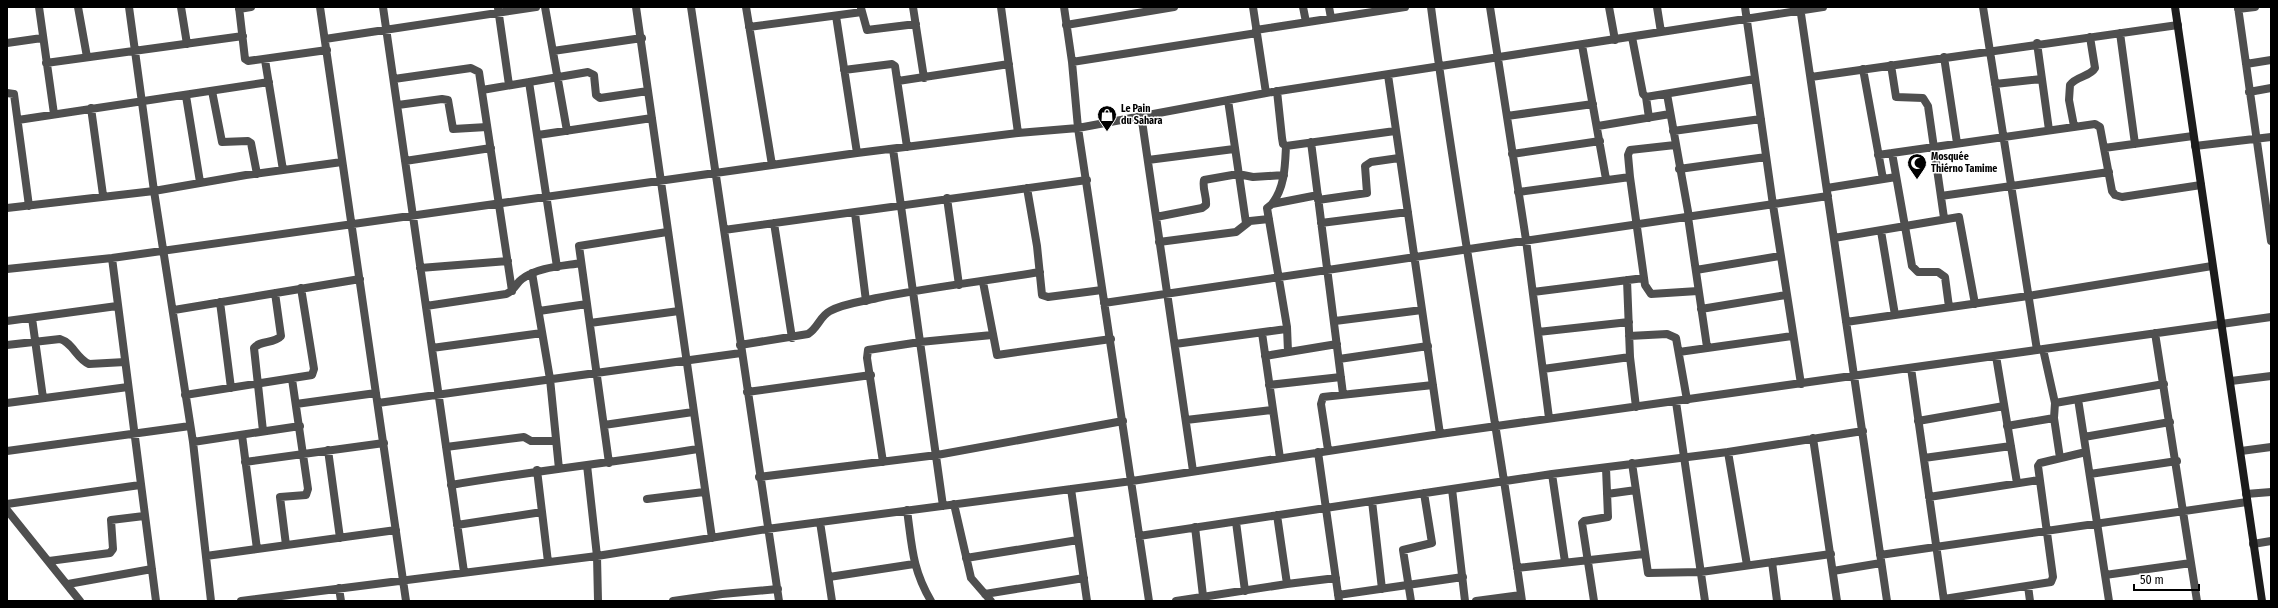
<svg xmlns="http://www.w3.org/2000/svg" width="2278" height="608" font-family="'Fira Sans Condensed',sans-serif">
	<rect width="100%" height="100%" fill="#fff"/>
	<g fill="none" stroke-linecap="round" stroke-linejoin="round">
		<!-- minor -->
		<path stroke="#4f4f4f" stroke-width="8" d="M39,7L54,114
			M78,7L87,57
			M129,7L154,191L193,442L211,601
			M181,7L187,44
			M239,7L245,59L248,61L327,50
			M320,7L406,601
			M383,7L464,572
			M545,7L567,131
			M636,7L712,538
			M691,7L779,601
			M746,7L772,165
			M913,7L924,78
			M1001,7L1018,133
			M1064,7L1072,62L1078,128L1149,601
			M1253,7L1266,93
			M1303,7L1306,22
			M1329,7L1331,18
			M1431,7C1457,206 1494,403 1522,601
			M1490,7L1526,240L1549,418
			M1609,7L1615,40
			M1657,7L1661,32
			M1745,7L1773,205L1801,384
			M1800,7L1887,601
			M1983,7L2037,350
			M2238,7L2271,241
			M498,8L509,85
			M861,8L867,30L916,24
			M239,9L251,7
			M2238,9L2255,7
			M836,16L857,153
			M1066,25L1174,7
			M749,27L862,12
			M1256,30L1405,7
			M2120,33L2135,144
			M1632,37L1643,94L1646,97L1755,79
			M325,39L536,7
			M7,43L42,38
			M2037,43L2049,130
			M1582,45L1606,179
			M553,51L642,38
			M1944,57L1957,143
			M265,60L283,170
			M1072,62L1257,33
			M46,63L243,36
			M2246,64L2271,60
			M1891,65L1896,97L1923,98L1928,106L1944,218
			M1863,69L1883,179
			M844,70L892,64L895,66L907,147
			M1388,75L1440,434
			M1811,77L2178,25
			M394,79L471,68L479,72L512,291
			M898,81L1009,64
			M529,82L557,267
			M1995,84L2042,79
			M482,90L588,72L594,75L596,95L600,98L648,91
			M212,91L222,142L248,141L251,143L257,174
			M1277,91L1282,138L1283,144L1286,146L1395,131
			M2249,92L2271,88
			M7,93L14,94L29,206
			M1667,94L1689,217
			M186,96L200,182
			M1646,97L1649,118
			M1228,100L1246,223
			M398,105L442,99L448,100L453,129L487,127
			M91,108L103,195
			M1141,114L1193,471
			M1507,116L1593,104
			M18,120L269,82
			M1598,126L1670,114
			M2074,126L2069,100L2070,85C2076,76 2090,77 2095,68L2090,37
			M1673,131L1761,119
			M538,135L652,118
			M1311,142L1343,394
			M2195,146L2271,137
			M2104,148L2193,136
			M893,149L943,506
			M1892,153L1912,266L1918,272H1938L1945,277L1949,307
			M1512,154L1600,141
			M1878,155L2095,124L2100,127L2112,191L2115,195L2122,197L2201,185
			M1148,160L1234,149
			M405,161L491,148
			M1679,169L1766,157
			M1630,177L1628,155L1630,150L1675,145
			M1027,188L1037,246L1042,295L1048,297L1102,290
			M1827,188L1896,177
			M1518,192L1630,177L1645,285L1651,294L1698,291
			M1941,196L2109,172
			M947,198L959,285
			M1318,200L1367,193L1365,166L1371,162L1399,158
			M1272,204C1285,187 1285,166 1286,146
			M7,208L154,191L246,175L342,162
			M855,213L866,301
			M1156,217L1202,208L1206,205C1207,197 1202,188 1204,180L1238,174L1253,177L1284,175
			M1688,217L1707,347
			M774,223L792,338
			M1321,223L1408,212
			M724,230L1087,180
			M1881,231L1895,315
			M1834,238L1959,217L1975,304
			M1159,242L1236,232L1250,221L1269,219
			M112,258L156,601
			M420,268L508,261
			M7,269L112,258L857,153L1018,133L1078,128L1266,93L1823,7
			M1696,270L1780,256
			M532,273L550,379L559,469
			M1627,280L1630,357L1636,407
			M983,282L997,355L1111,339
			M1533,292L1644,278
			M220,302L231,388
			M1104,303L1828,196
			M426,306L506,294C514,291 516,283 522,279C537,267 563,266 581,263
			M1701,309L1786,295
			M174,310L360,279
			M539,311L587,304
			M32,318L43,398
			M7,321L117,306
			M1335,321L1422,310
			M1846,322L2028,296L2212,266
			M590,323L679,311
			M1538,332L1629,322
			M1262,333L1280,458
			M2155,333L2197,601
			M1629,336L1667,334L1676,338L1687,400
			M1175,344L1286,329
			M7,345L60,339C73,343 76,358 89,364L125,362
			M740,345L808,334C818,328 820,316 830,311C845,303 861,302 877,298C931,287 986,281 1040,272
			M432,348L542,333
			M2043,349L2055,403L2054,418L2060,458
			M1288,352L1287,327L1267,208L1272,204L1318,195
			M1679,352L1792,336
			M1265,356L1337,344
			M1996,356L2017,483
			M1339,359L1428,346
			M1911,368L1944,601
			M1543,369L1630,357
			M2231,381L2271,376
			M1269,385L1341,377
			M747,392L871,375
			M185,395L312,375L314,369L301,288
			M2078,399L2109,601
			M1676,402L1705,601
			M7,403L128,387
			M378,403L741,353
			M2055,403L2164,384
			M296,404L376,393
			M1186,420L1272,410
			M1918,421L2004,406
			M604,425L693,412
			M2007,426L2054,418
			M263,431L254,348C260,340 274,344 281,336L275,293
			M242,435L257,549
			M2084,437L2170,422
			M1813,438L1837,601
			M193,442L300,426
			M446,447L524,437L531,441H556
			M328,450L340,538
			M1328,450L1321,404L1323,397L1433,385
			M7,451L190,426
			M2241,451L2271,447
			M1318,452L1339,601
			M1728,452L1747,565
			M1924,458L2011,446
			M245,462L384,443
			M883,462L867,358L868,350L920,342L992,335
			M609,463L579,246L667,232
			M1632,463L1648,573L1701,572L1831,554
			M587,465L597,556L598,601
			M537,470L548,562
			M1552,474L1565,562
			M2090,474L2177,461
			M759,477L937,455L1123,421
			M451,485C534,471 616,462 698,449
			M1071,489L1087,601
			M1452,489L1465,601
			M1607,494L1636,490
			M2246,494L2271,492
			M1929,497L2039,480
			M647,499L704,492
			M1372,501L1382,589
			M7,504L140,485
			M954,504L971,578L991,601
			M7,510L80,601
			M907,510C912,546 912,569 931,601
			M1277,515L1287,584
			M820,522L832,601
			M1236,522L1245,591
			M457,525L542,512
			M1195,527L1203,596
			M1139,536L1552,474L1728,452L1863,431
			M2253,544L2271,541
			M286,545L280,497L306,495L308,489L292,379
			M1880,555L2247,502
			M206,556L396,530
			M966,558L1078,540
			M49,561L110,553L113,549L111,520L144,516
			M1772,562L1777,601
			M1517,568L1644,554
			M1833,571L1881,563
			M2105,575L2191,563
			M829,577L914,564
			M68,584L152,569
			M2028,586L2030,601
			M339,588L341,601
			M985,594L1084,578
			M1338,595L1463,577
			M1944,599L2051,582L2053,577L2038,466L2040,463L2086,452
			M241,601L597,556L767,529L1132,481L1440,434L2271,317
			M673,601L722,594L778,589
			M1176,601L1287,584L1336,578
			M1411,601L1403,550L1432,543L1424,493
			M1476,601L1521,595
			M1594,601L1582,523L1584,521L1608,517L1606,468"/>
		<!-- secondary -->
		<path stroke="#1c1c1c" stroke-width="8" d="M2175,7L2262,601"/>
	</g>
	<!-- icons -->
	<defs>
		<g id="shop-pin" transform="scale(1)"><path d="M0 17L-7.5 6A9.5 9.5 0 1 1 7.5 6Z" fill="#000" stroke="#fff"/><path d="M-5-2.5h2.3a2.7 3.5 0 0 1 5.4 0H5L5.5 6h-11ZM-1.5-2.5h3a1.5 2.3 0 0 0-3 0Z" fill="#fff"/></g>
		<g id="mosque-pin" transform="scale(1)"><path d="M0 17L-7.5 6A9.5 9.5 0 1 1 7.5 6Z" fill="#000" stroke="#fff"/><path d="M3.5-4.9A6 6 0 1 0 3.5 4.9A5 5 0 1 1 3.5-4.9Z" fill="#fff"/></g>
	</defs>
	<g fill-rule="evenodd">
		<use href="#shop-pin" x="1107" y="115"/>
		<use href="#mosque-pin" x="1917" y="163"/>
	</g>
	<g text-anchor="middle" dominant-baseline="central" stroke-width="3" stroke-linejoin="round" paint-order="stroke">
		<!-- poi labels -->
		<g font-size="10" font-weight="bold" fill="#000" stroke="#fff" text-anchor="start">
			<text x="1121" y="109">Le Pain<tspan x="1121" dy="12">du Sahara</tspan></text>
			<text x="1931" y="157">Mosquée<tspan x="1931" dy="12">Thiérno Tamime</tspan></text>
		</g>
	</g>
	<!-- border -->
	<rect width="2278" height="608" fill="none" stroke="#000000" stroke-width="16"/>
	<!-- scale -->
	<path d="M2134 584v6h65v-6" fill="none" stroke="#000000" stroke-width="2"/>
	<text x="2140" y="584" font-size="12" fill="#000000" stroke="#ffffff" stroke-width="3" paint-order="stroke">50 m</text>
</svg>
